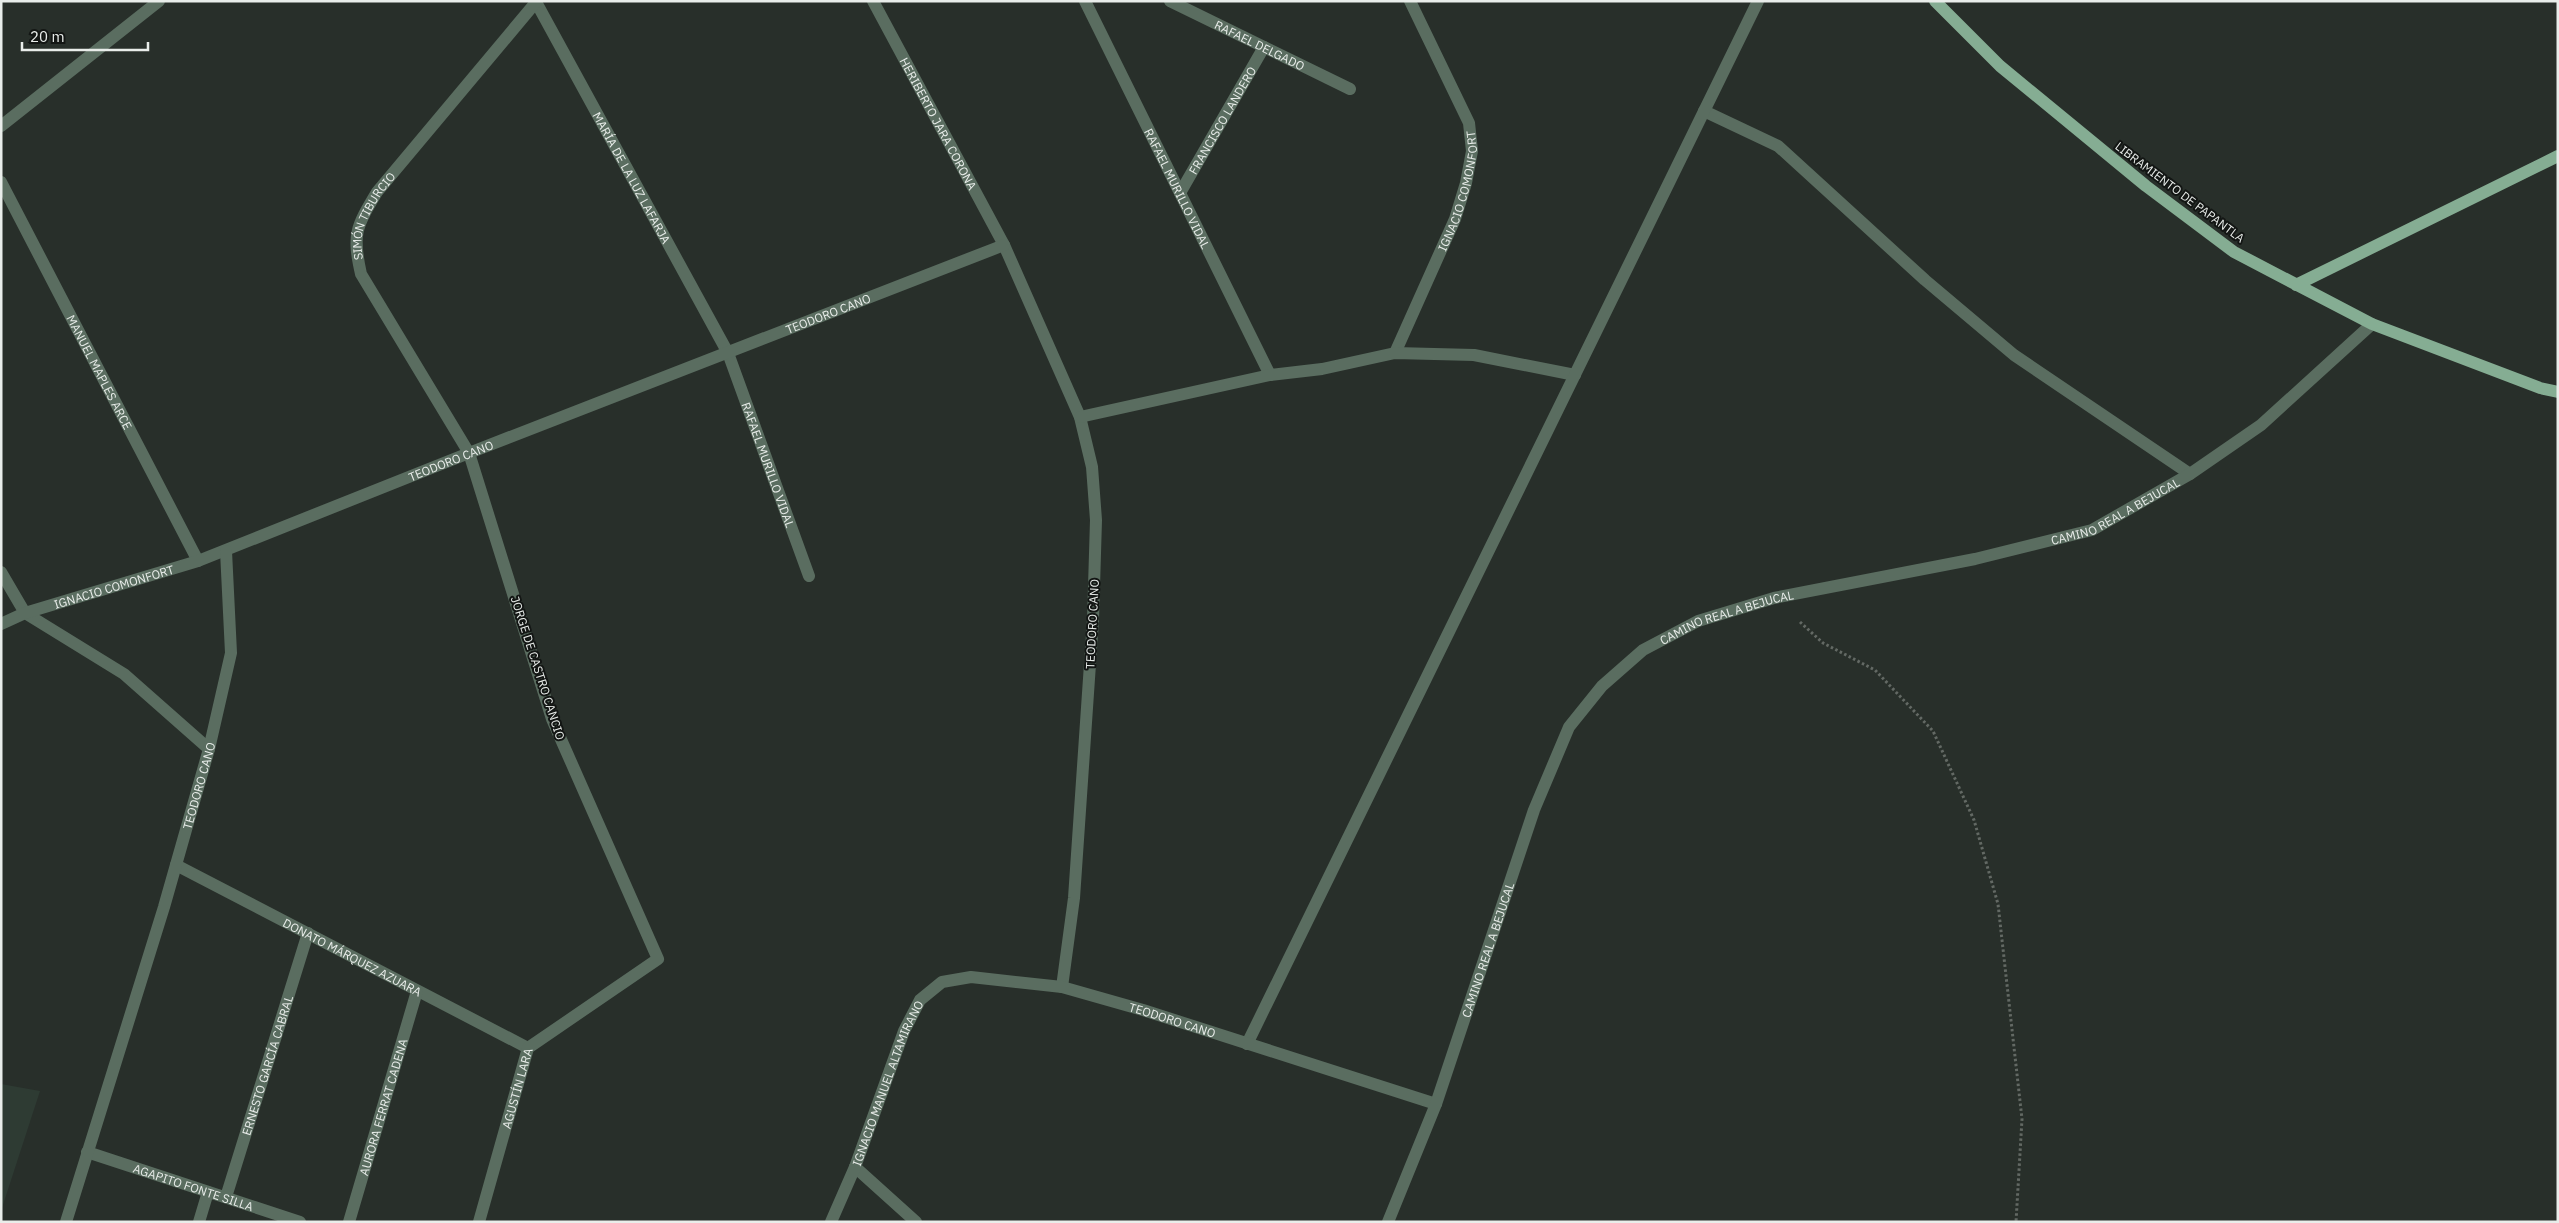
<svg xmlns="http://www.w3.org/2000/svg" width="2559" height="1223" font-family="'IBM Plex Sans',sans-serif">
	<rect width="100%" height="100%" fill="#282f2a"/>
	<!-- built -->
	<path fill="#2e3b33" d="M1,1084L40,1091L1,1211Z"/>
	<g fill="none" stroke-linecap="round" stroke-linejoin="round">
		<!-- path -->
		<path stroke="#636964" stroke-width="3" stroke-dasharray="2.5 2.5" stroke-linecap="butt" d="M1800,622L1823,643L1875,670L1933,731L1974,820L1998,904L2022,1119L2016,1222"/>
		<!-- minor -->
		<g stroke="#5a6d60" stroke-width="12">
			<path id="s1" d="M873,1L1004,245L1080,417L1092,467L1096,520L1093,620L1074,898L1062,987"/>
			<path id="s2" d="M1085,1L1270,375"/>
			<path id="s3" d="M1170,1L1350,89"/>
			<path id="s4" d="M536,2L728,353L809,576"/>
			<path d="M1704,111L1778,146L1925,280L2014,355L2190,474"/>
			<path d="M1,126L159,1"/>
			<path id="s5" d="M1,182L198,561"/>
			<path id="s6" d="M1180,193L1264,47"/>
			<path id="s7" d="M1395,353L1455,219L1466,183L1472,151L1469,123L1410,1"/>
			<path d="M1080,417L1270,375L1322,369L1395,353L1474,355L1575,375"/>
			<path d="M1,572L25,613L124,674L209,749"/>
			<path id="s8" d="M1,624L25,613L198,561L469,453L1004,245"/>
			<path id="s9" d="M176,865L528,1048"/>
			<path d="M1247,1044L1758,1"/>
			<path id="s10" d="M87,1152L300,1222"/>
			<path d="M855,1167L916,1222"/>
			<path id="s11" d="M226,1197L308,933"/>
			<path id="s12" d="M66,1222L164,907L209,749L231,653L226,551"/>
			<path d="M199,1222L208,1192"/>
			<path id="s13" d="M349,1222L417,991"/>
			<path id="s14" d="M479,1222L528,1048L658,959L552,719L469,453L361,274C352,234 356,227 377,192L537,1"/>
			<path id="s15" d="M831,1222L855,1167L904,1031L920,1000L942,982L971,977L1062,987L1143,1010L1436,1104"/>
			<path id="s16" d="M1388,1222L1436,1104L1534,810L1569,727L1602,686L1643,650L1698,621L1774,598L1975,559L2092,530L2190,474L2261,425L2372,324"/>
		</g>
		<!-- major -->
		<path stroke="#85ad93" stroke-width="12" d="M1935,1L2000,66L2146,186L2234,252L2372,324L2540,388L2558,392
			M2296,285L2558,156"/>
	</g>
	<g text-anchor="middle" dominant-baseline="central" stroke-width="4" stroke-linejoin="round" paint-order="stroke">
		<!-- street labels -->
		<g font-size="12" fill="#e9edea" stroke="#131614">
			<text stroke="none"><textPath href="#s3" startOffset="100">RAFAEL DELGADO</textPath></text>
			<text stroke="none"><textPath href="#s6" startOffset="84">FRANCISCO LANDERO</textPath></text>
			<text stroke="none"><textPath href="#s1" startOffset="139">HERIBERTO JARA CORONA</textPath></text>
			<text stroke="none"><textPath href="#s4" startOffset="200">MARÍA DE LA LUZ LAFARJA</textPath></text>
			<text stroke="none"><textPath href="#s2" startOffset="209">RAFAEL MURILLO VIDAL</textPath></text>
			<text stroke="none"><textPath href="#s7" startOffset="175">IGNACIO COMONFORT</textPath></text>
			<text transform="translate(2180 192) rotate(37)">LIBRAMIENTO DE PAPANTLA</text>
			<text stroke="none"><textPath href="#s14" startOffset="1151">SIMÓN TIBURCIO</textPath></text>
			<text stroke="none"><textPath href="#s8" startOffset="884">TEODORO CANO</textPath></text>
			<text stroke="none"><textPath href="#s5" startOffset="214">MANUEL MAPLES ARCE</textPath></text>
			<text stroke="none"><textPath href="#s8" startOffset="479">TEODORO CANO</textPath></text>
			<text stroke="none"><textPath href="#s4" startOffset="519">RAFAEL MURILLO VIDAL</textPath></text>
			<text stroke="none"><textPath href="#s16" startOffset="1130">CAMINO REAL A BEJUCAL</textPath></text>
			<text stroke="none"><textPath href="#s8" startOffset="119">IGNACIO COMONFORT</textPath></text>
			<text stroke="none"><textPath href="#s16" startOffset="725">CAMINO REAL A BEJUCAL</textPath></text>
			<text transform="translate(1092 624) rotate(-87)">TEODORO CANO</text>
			<text transform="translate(538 668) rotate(72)">JORGE DE CASTRO CANCIO</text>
			<text stroke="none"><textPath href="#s12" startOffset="456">TEODORO CANO</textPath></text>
			<text stroke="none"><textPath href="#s16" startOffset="290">CAMINO REAL A BEJUCAL</textPath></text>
			<text stroke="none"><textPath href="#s9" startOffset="199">DONATO MÁRQUEZ AZUARA</textPath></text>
			<text stroke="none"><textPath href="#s15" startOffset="504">TEODORO CANO</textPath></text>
			<text stroke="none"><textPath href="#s11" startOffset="138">ERNESTO GARCÍA CABRAL</textPath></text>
			<text stroke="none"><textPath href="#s15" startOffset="150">IGNACIO MANUEL ALTAMIRANO</textPath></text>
			<text stroke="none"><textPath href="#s14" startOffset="139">AGUSTÍN LARA</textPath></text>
			<text stroke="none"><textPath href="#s13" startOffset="120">AURORA FERRAT CADENA</textPath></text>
			<text stroke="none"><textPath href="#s10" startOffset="112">AGAPITO FONTE SILLA</textPath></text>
		</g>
	</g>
	<!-- border -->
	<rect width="2559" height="1223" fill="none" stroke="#e9edea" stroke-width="5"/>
	<!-- scale -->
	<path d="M22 42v8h126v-8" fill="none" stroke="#e9edea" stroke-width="2.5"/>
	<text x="30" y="42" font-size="15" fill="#e9edea" stroke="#131614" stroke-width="4" paint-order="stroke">20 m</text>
</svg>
